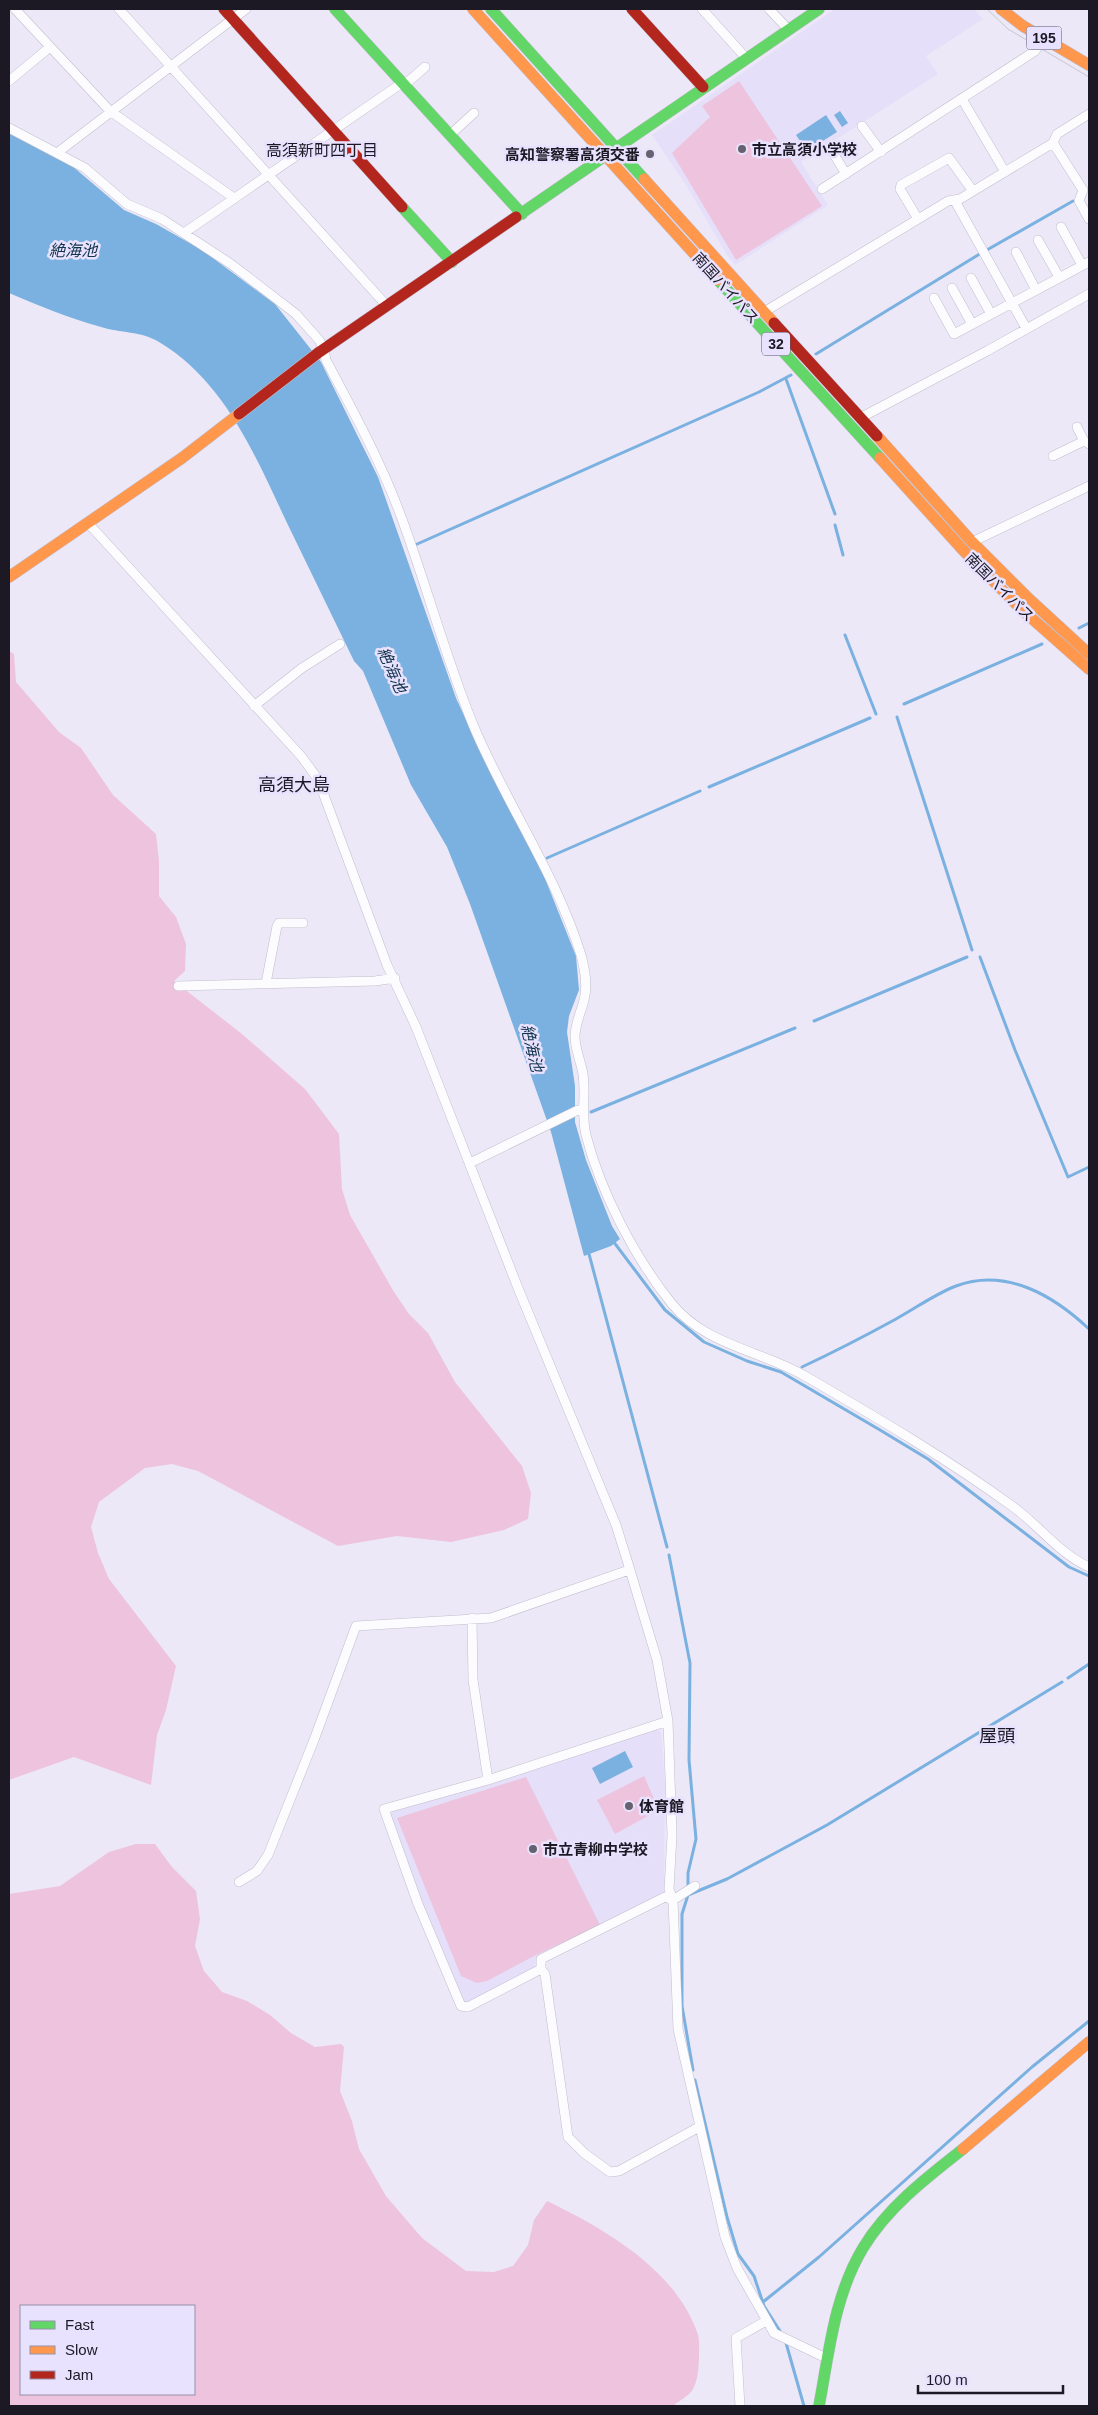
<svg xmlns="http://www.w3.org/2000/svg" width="1098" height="2415" font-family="Arial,'Noto Sans JP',sans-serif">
	<rect width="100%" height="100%" fill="#ece8f8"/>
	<!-- built -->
	<path fill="#e5dff9" d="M835,9H974L983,19L926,56L938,74L801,162L828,205L735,265L727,255L686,185L652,135Z
		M656,1729L661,1732L665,1781L664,1893L538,1958L532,1972L467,2004L463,2003L428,1921L389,1816L390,1812Z"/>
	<!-- green -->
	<path fill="#eec3de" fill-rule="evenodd" d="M739,81L822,206L736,260L672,153L710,117L702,106Z
		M9,651L14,654L16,682L59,732L81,748L113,795L156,834L159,861V896L176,917L186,944L185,971L174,981L242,1034L305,1089L339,1134L342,1189L350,1215L394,1292L409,1314L428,1333L455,1382L522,1466L531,1493L528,1519L504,1530L451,1542L397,1536L338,1546L198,1471L172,1464L145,1468L99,1502L91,1527L98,1553L109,1579L176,1666L166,1710L157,1735L151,1785L74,1757L9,1780Z
		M644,1776L659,1810L615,1834L597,1800Z
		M526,1777L600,1925L536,1955L487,1981L477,1983L461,1976L397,1818Z
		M136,1844H155L172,1867L196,1891L200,1919L195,1946L204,1971L222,1992L247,2001L270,2015L291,2033L315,2047L341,2044L344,2047L340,2091L352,2121L359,2149L386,2196L422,2238L466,2271L494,2272L513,2266L528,2245L534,2220L547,2201C603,2228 675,2269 697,2332C700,2339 699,2348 699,2355C699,2364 698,2381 693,2389C690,2395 679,2401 673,2406H9V1894L60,1886L109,1852ZM194,2306V2394H21V2306Z"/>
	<!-- water -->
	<path fill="#7ab1e0" d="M840,111L848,123L842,127L834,115Z
		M826,115L837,132L807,151L796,135Z
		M9,133L71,165L124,210L156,224L202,250L275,304L321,362L378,477L456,698L489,770L540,866L576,956L579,990L569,1016L567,1032L575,1086V1122L586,1160L612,1226L620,1239L611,1246L584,1256L551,1132L470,904L447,847L411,785L363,671L354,661C332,616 310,570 288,525C256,458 226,382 159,342C141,331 120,333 101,327C69,318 39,306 9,293Z
		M625,1751L633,1767L600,1784L592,1768Z"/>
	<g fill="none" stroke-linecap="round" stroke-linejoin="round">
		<!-- stream -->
		<path stroke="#7ab1e0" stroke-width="3" d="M816,354L978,255L1073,201
			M786,379L835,514
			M835,525L843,555
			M415,545L759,392L791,375
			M1079,628L1089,623
			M845,635L876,714
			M904,704L1042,644
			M897,717L972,950
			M709,787L870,718
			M547,858L700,791
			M980,957L1015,1050L1068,1177L1089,1167
			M814,1021L967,957
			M591,1112L795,1028
			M613,1241L665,1310L704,1342L747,1361L781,1372L880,1430L928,1459L1069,1567L1089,1576
			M589,1254L667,1547
			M802,1367C834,1352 865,1336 896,1319C916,1308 935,1294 956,1286C1006,1267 1054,1296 1089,1329
			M669,1555L690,1663L689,1760L696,1839L688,1873V1895L682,1914V2006L693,2070
			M1068,1678L1089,1664
			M688,1895L727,1879L827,1825L1062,1682
			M695,2080L727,2217L738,2254L754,2276L764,2306L780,2331
			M763,2302L819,2257L1032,2067L1089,2021
			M786,2343L804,2406"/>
		<!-- street casing -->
		<g stroke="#c1becb" stroke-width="10">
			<path id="street" d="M15,9L110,111L234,198
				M119,9L387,306
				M702,9L746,58
				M769,9L788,29
				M9,81L50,47
				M962,99L1005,172
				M862,126L881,152
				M9,128L85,168L127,204L162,219L231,264L296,314L319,340L324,349L326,360C352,409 379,458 399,511C426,582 445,657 474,727C507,805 556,874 581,955C585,970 588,985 584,1000C581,1013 575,1023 575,1037C575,1049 581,1062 583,1074C586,1094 581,1115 586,1135C601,1193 635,1258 672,1304C705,1345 762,1351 805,1376C876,1417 946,1458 1012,1506C1039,1525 1058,1553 1089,1567
				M450,135L474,113
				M1053,143L1083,190L1079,201L1089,219
				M830,148L846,174
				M57,153L246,9
				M822,189L1035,51L1044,38
				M955,201L1026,328
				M918,219L900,189L901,185L949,158L973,191
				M1061,227L1082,265
				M184,233L402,83L409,81L425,67
				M1038,240L1059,277
				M1016,252L1036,290
				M971,278L991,314
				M952,288L972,324
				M934,298L954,334L1089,262
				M764,312L948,201L960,199L1053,143L1057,134L1089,114
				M860,418L987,351L1089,294
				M1077,427L1084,441
				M1053,456L1084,441L1089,444
				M88,523L301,756L318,779L387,965L416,1027L518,1288L616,1525L627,1560L657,1660L668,1721L672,1835L669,1889L673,1900L678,2029L725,2237L737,2268L774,2333L828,2359
				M972,542L1089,486
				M254,706L302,668L340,644
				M266,983L277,926L279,923H303
				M178,986L375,981L395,978
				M470,1163L578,1110L583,1111
				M472,1618L473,1680L488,1780
				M239,1882L257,1871L268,1855L314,1740L356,1626L491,1618L629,1570
				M695,1886L673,1900L665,1897L541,1959V1969L545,1974L568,2137L584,2153L610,2172L619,2171L699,2127
				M541,1969L468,2007L461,2006L418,1904L384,1809L488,1780L668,1721
				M740,2406L736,2338L766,2321"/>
		</g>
		<!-- fast casing -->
		<g stroke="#c1becb" stroke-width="12">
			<path id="fast" d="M335,9L522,214
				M491,9L644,179
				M402,207L452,262
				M516,217L819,9
				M718,280L880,458
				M819,2406C829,2353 834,2296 863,2248C887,2208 926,2178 963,2149"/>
		</g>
		<!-- slow casing -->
		<g stroke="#c1becb" stroke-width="12">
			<path id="slow" d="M473,9L718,280
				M1001,9L1023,26L1089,65
				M644,179L774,323
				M877,436L972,542L1028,598L1089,654
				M880,458L963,550L1019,607L1089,669
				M9,577L182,458L239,414
				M963,2149L1089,2042"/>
		</g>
		<!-- jam casing -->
		<g stroke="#c1becb" stroke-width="12">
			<path id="jam" d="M224,9L402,207
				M632,9L703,87
				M774,323L877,436
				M239,414L318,353L516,217"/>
		</g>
		<!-- street -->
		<use href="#street" stroke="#fcfcfe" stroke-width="9"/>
		<!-- fast -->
		<use href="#fast" stroke="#63d668" stroke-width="11"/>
		<!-- slow -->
		<use href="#slow" stroke="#ff974d" stroke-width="11"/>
		<!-- jam -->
		<use href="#jam" stroke="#b3261e" stroke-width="11"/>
		<!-- tram -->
		<path stroke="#c8c7cc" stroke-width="1" d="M987,9L1008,29L1089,77"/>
	</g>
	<!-- markers -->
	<g fill="#65616f" stroke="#e8e2fe" stroke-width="2">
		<circle cx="742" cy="149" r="5"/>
		<circle cx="650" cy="154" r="5"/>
		<circle cx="629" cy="1806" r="5"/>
		<circle cx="533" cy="1849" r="5"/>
	</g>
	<g text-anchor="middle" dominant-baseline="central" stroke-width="5" stroke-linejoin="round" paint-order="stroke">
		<!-- shield labels -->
		<g fill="#e8e2fe" stroke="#595566" stroke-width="1">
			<rect x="1026.5" y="26.5" width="35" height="23" rx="4"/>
			<rect x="762" y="332.5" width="28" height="23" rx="4"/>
		</g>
		<g font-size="14" font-weight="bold" fill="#1c1925">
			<text x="1044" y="38">195</text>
			<text x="776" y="344">32</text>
		</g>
		<!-- poi labels -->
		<g font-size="15" font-weight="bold" fill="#1c1925" stroke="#e8e2fe" text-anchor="start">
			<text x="752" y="149">市立高須小学校</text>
			<text x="640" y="154" text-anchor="end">高知警察署高須交番</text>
			<text x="639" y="1806">体育館</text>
			<text x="543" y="1849">市立青柳中学校</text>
		</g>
		<!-- street labels -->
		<g font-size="15" fill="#1c1925" stroke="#e8e2fe">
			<text transform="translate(726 288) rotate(48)">南国バイパス</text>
			<text transform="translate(1000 587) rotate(45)">南国バイパス</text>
		</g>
		<!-- neighbourhood labels -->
		<g font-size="16" fill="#1c1925" stroke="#e8e2fe">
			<text x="322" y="150">高須新町四丁目</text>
		</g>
		<!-- water labels -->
		<g font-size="16" font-style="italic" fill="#10334b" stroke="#e8e2fe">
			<text x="73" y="250">絶海池</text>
			<text transform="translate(392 670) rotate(66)">絶海池</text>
			<text transform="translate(532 1048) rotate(77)">絶海池</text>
		</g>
		<!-- quarter labels -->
		<g font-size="18" fill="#1c1925" stroke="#e8e2fe">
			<text x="294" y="785">高須大島</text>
			<text x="997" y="1736">屋頭</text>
		</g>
	</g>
	<!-- border -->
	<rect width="1098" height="2415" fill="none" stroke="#1c1925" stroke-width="20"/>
	<!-- legend -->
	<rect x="20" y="2305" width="175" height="90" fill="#e8e2fe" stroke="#9692a7"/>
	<rect x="30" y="2321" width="25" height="8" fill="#63d668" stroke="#9692a7"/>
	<text x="65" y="2330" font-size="15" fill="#1c1925">Fast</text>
	<rect x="30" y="2346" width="25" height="8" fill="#ff974d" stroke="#9692a7"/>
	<text x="65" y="2355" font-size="15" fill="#1c1925">Slow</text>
	<rect x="30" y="2371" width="25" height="8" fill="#b3261e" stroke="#9692a7"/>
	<text x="65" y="2380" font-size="15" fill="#1c1925">Jam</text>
	<!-- scale -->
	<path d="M918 2385v8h145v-8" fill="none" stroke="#1c1925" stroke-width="2.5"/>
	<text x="926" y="2385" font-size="15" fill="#1c1925" stroke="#e8e2fe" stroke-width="4" paint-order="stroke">100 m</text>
</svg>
